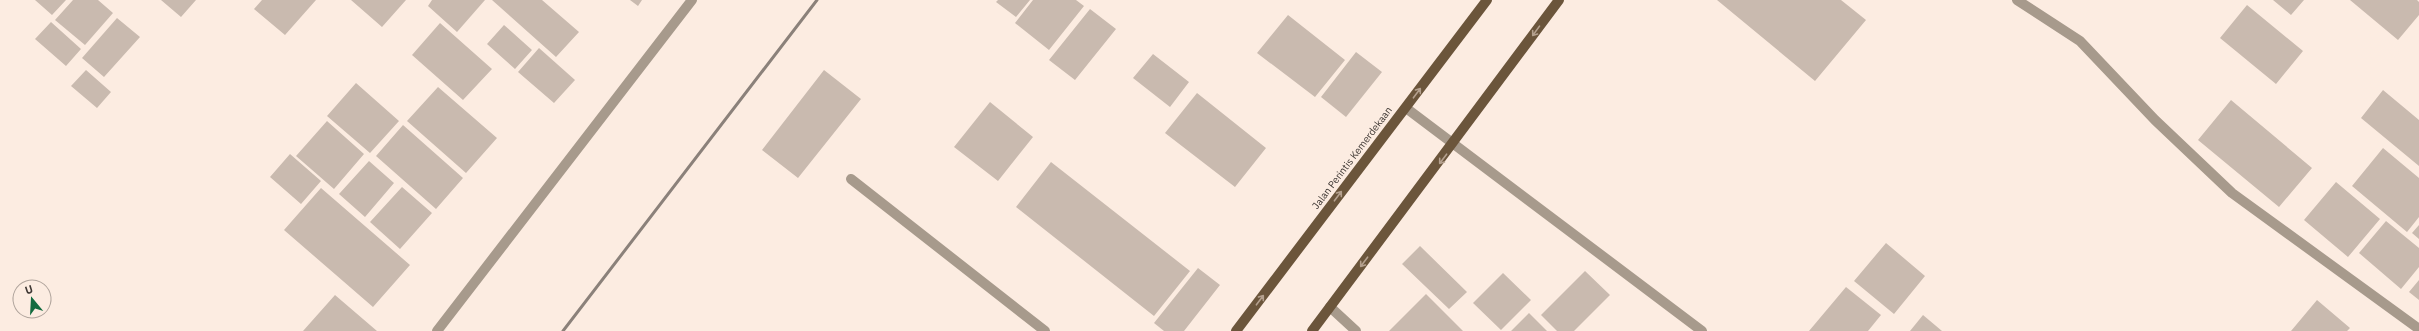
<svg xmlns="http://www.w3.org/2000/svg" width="2419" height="331" font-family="'IBM Plex Sans',sans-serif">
	<rect width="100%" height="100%" fill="#fcece1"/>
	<!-- building -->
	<path fill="#c9baaf" d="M35,0H66L52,15Z
		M73,0H98L113,13L85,45L55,20Z
		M161,0H196L181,17Z
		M262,0H316L285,35L254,9Z
		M351,0H406L382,27Z
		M432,0H485L457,32L428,6Z
		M492,0H542L579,32L556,57Z
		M630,0H642L638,6Z
		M998,0H1030L1016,17L996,2Z
		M1033,0H1076L1084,6L1049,50L1015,23Z
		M1717,0H1841L1866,20L1815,81Z
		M2273,0H2304L2291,15Z
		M2350,0H2417L2419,2V15L2398,40Z
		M2247,5L2303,51L2276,84L2220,38Z
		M1090,9L1116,29L1075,80L1049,60Z
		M1288,15L1345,60L1315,97L1257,53Z
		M117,18L140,37L104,77L82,58Z
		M51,22L81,49L66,66L35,39Z
		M440,23L492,69L463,100L412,55Z
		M504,25L532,50L515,69L487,44Z
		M539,48L575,80L554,103L518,72Z
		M1356,52L1382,72L1346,117L1321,97Z
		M1153,54L1189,82L1170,107L1133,78Z
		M86,70L111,92L97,108L71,86Z
		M824,70L861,99L798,178L762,150Z
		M356,83L399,121L370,153L327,116Z
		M438,87L497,138L466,173L407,121Z
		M2383,90L2419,120V166L2361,118Z
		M1197,93L1266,148L1235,187L1165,133Z
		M2231,100L2312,168L2279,207L2198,140Z
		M990,102L1033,137L998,181L954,147Z
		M327,121L364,154L334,189L296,156Z
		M403,125L463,178L436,209L376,156Z
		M2383,148L2419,178V217L2407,232L2352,186Z
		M290,154L321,181L301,204L270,177Z
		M369,161L394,183L365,217L339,194Z
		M1051,162L1190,271L1154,316L1016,207Z
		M2336,182L2380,219L2348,257L2304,220Z
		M402,187L432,213L400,249L370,222Z
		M321,188L410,265L373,307L284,230Z
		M2386,221L2419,248V267L2401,289L2359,253Z
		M2419,225V239L2412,233Z
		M1886,243L1925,276L1894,314L1854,281Z
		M1420,246L1467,292L1449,309L1402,264Z
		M1198,268L1220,285L1184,331H1164L1154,323Z
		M1585,271L1610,295L1574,331H1557L1541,315Z
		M1503,273L1531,300L1501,330L1473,303Z
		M2419,280V300L2409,292Z
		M1846,287L1881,315L1868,331H1809Z
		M1426,294L1463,331H1389Z
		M335,295L377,331H303Z
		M2317,300L2350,328L2347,331H2291Z
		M1529,313L1547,331H1511Z
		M1923,315L1942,331H1910Z"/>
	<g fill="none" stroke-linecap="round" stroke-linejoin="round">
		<!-- minor -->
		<path stroke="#a79a8c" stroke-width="10" d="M2017,0L2080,41L2155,120L2232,193L2419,329
			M1406,108L1702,331
			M851,179L1045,331
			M1330,307L1356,331
			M437,331L692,0"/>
		<!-- major -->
		<path stroke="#6b553b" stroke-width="10" d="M1236,331L1487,0
			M1312,331L1559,0"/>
		<!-- rail -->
		<path stroke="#8b817a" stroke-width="3" d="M563,331L817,0"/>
	</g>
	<!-- one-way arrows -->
	<defs><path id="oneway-shaft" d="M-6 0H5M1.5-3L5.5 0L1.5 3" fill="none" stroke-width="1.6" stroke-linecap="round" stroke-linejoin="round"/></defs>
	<g stroke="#b4a08e">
		<use href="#oneway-shaft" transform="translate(1536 31) rotate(126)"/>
		<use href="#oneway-shaft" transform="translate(1417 93) rotate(-53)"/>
		<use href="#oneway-shaft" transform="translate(1443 159) rotate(127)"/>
		<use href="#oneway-shaft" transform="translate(1338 196) rotate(-53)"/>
		<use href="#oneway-shaft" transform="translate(1364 262) rotate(127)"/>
		<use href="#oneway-shaft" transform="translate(1260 300) rotate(-53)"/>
	</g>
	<g text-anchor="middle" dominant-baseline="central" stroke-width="3" stroke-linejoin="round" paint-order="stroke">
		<!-- street labels -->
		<g font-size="10" fill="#3f3834" stroke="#fcece1">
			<text transform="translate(1352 158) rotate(-53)">Jalan Perintis Kemerdekaan</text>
		</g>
	</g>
	<!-- north arrow -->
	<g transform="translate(32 299) rotate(342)"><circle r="19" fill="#fcece1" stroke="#b0a49c"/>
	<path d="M0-3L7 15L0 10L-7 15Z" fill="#126b3f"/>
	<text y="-6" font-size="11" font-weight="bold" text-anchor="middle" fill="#3f3834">U</text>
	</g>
</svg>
